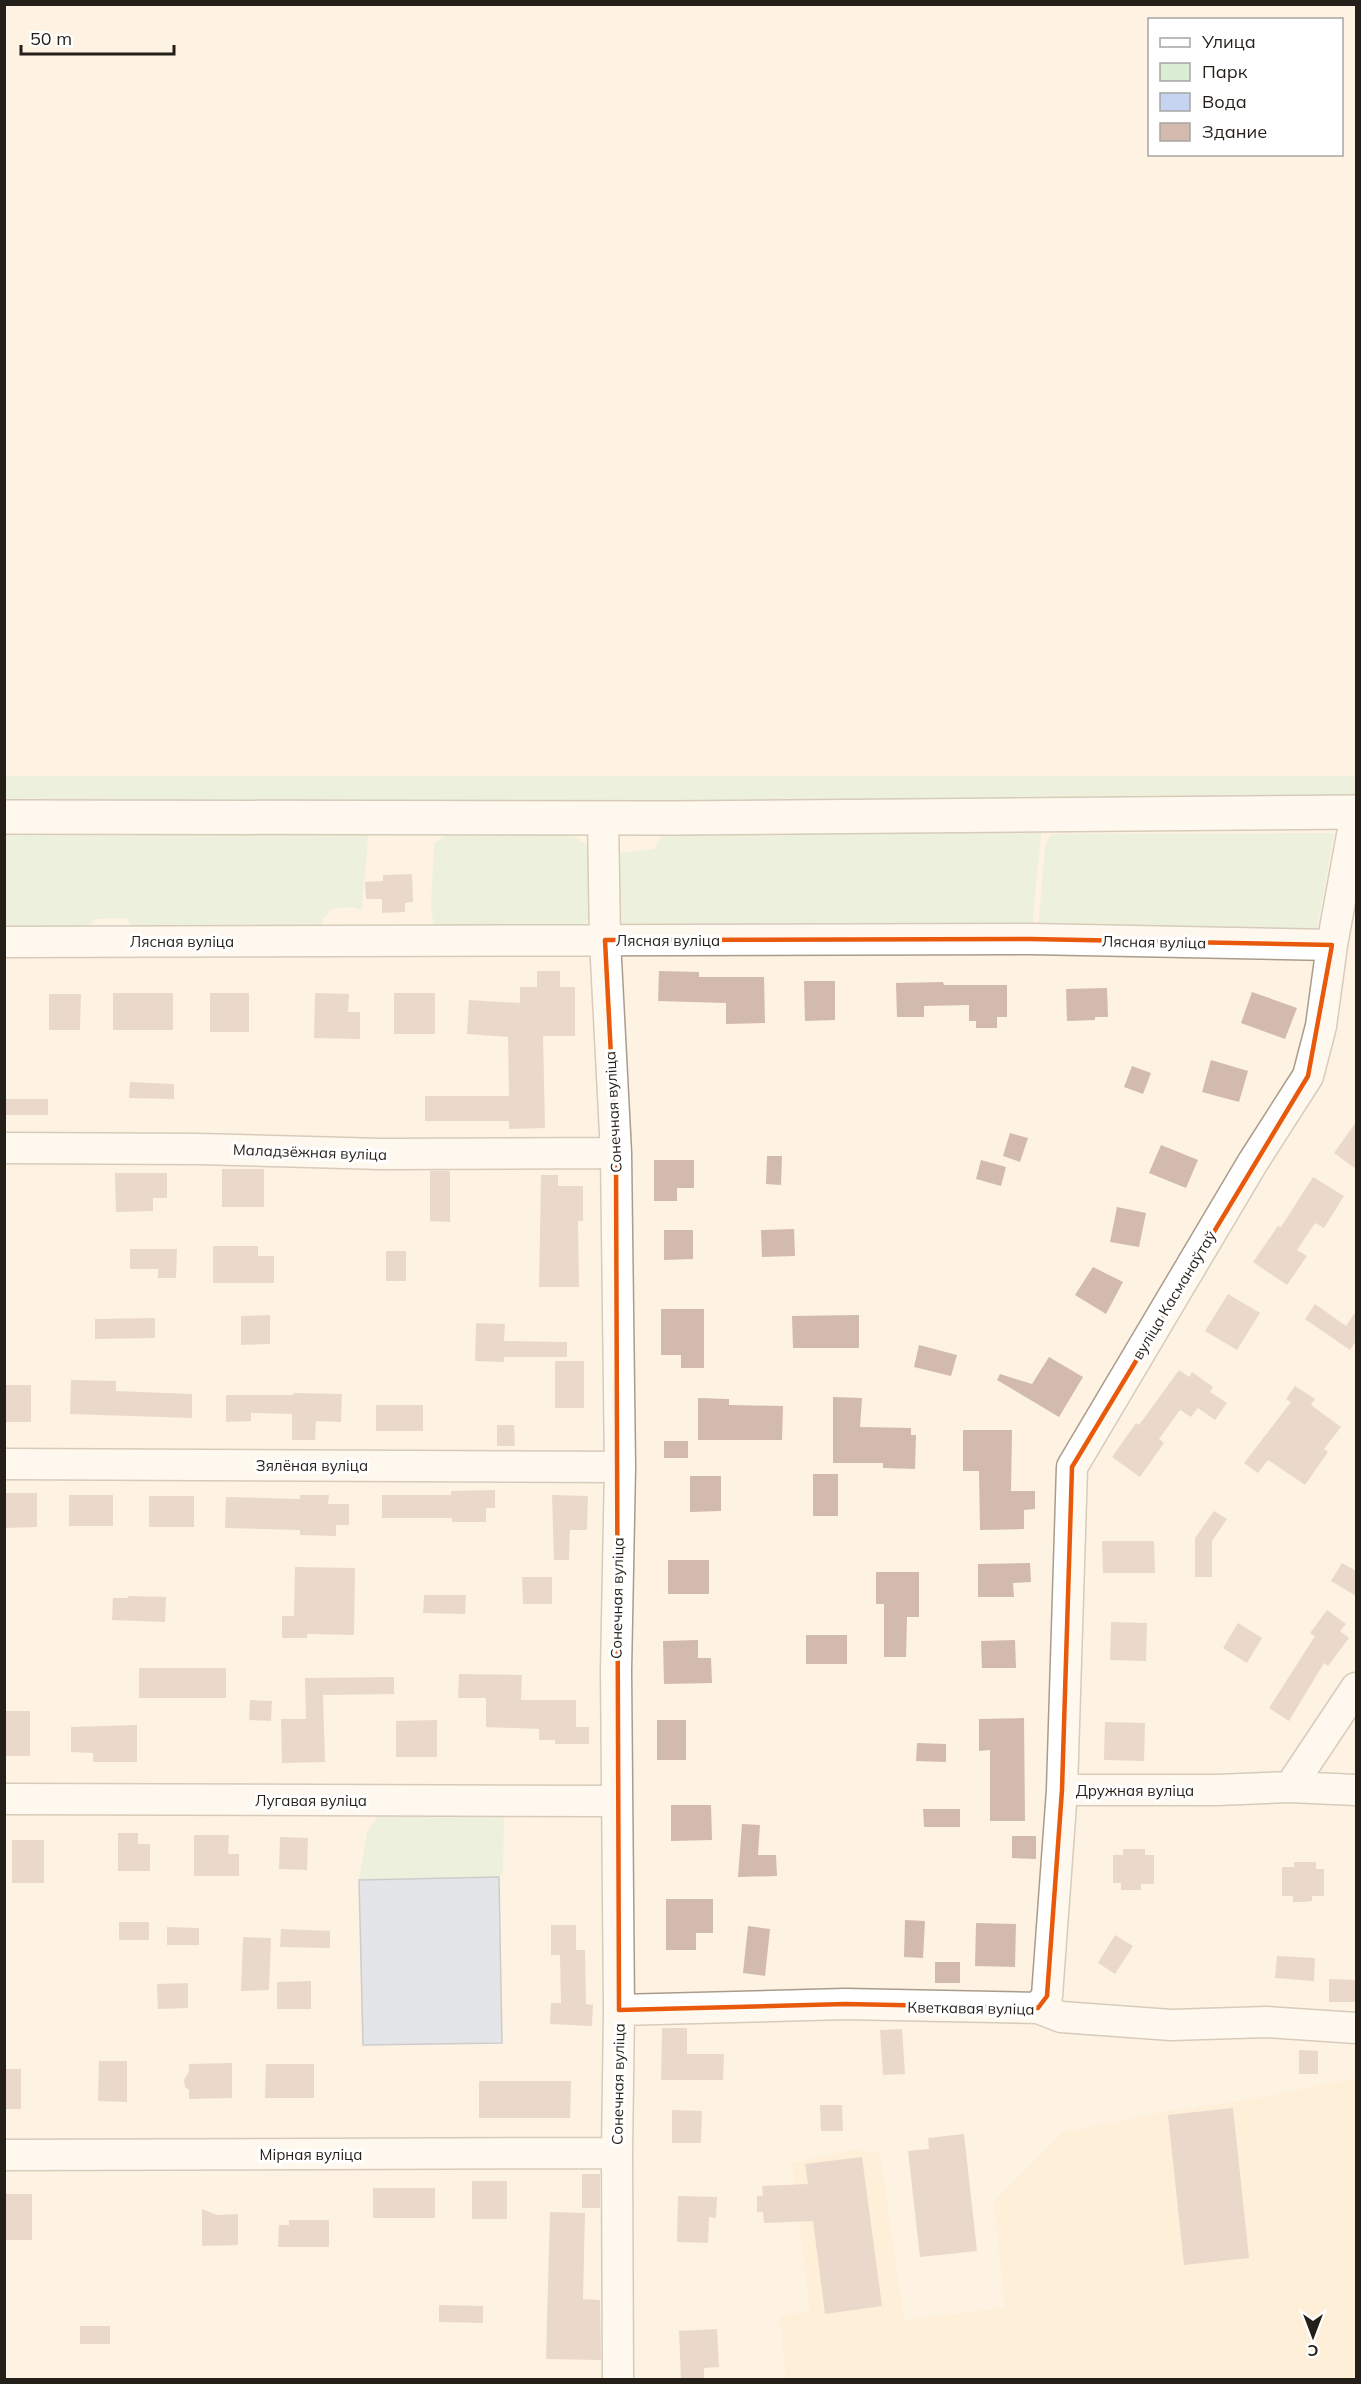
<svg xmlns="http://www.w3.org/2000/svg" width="1361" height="2384" font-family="Mulish,sans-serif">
	<rect width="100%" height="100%" fill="#fef2e2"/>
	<!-- built -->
	<path fill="#feeacf" d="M1356,2078V2379H786L780,2316L810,2311L792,2163L853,2150L880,2153L904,2320L1005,2308L994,2201L1061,2133L1167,2111L1236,2102Z"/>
	<!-- green -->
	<path fill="#d9eed4" d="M4,776H1356V812L1043,815L1031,939L605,940L603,855L654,849L673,818L5,817Z
		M345,827L368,829C368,857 363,883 362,910L351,907L332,909L323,919L321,933L134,934L127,918L94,919L84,935L5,933V835H239Z
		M455,828L565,831L586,844L590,860V917L582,928H434L431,906L434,844Z
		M1334,833L1315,941L1038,934L1045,845L1051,834Z
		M382,1811L504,1812L503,1873L499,1877L359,1880L367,1832Z"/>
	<!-- water -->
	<path fill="#c6d4f1" stroke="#959eb0" stroke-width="1.5" d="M499,1877L502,2043L363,2045L359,1880Z"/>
	<!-- building -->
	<path fill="#d2baaf" d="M412,874L413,902L405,903V912L382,913V899H366L365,882L383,881V875Z
		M537,971H560V987H575V1036H543L545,1128L509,1129V1121H425V1096H509L508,1037L467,1034L469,1000L520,1003V987H537Z
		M659,971L699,972V977H764L765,1023L726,1024V1003L658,1001Z
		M804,981H835V1020L805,1021Z
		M943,982L944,985H1007V1017H997V1028H976V1021H969V1005L924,1006V1017H897L896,983Z
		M1107,988L1108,1017H1095V1020L1067,1021L1066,989Z
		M1252,992L1297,1008L1285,1039L1241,1023Z
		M113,993H173V1030H113Z
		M210,993H249V1032H210Z
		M315,993L349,994L348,1012H360V1039L314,1038Z
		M394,993H435V1034H394Z
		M49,994H81L80,1030H49Z
		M1211,1060L1248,1071L1239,1102L1202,1092Z
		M1132,1066L1151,1073L1143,1094L1124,1087Z
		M130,1082L174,1084V1099L129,1098Z
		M4,1099H48V1115H4Z
		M1356,1122V1169L1334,1153Z
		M1010,1133L1028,1138L1020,1162L1003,1156Z
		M1161,1145L1198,1160L1186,1188L1149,1173Z
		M767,1156H782L781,1185L766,1184Z
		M654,1160H694V1188H677V1201H654Z
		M981,1160L1006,1167L1001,1186L976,1179Z
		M222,1169H264V1207H222Z
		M430,1171H450V1222L430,1221Z
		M115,1173H167V1198H153V1211L116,1212Z
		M541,1175H558V1186H583V1221H578L579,1287H539Z
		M1313,1177L1344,1196L1324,1228L1315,1223L1297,1250L1307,1256L1287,1285L1253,1262L1278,1226L1281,1227Z
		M1117,1207L1146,1213L1139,1247L1110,1242Z
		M794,1229L795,1256L762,1257L761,1230Z
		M664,1230H693V1259L664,1260Z
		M213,1246H258V1256H274V1283H213Z
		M130,1249H177L176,1278H158V1269H130Z
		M386,1251H406V1281H386Z
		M1093,1267L1123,1282L1106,1314L1075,1295Z
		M1228,1294L1260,1313L1237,1350L1205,1331Z
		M1315,1304L1346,1326L1356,1311V1341L1350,1350L1305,1319Z
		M661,1309H704V1368H681V1355H661Z
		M270,1315V1344L241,1345V1316Z
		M859,1315V1348H793L792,1316Z
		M155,1318V1338L95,1339V1319Z
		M476,1323L505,1324L504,1341L567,1342V1357H504V1362L475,1361Z
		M919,1345L957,1355L951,1376L914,1367Z
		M1049,1357L1083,1377L1059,1417L997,1380L1000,1374L1032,1384Z
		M555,1361H584V1408H555Z
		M1179,1370L1189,1377L1192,1372L1213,1387L1210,1392L1227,1403L1215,1420L1198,1408L1191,1417L1180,1410L1159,1439L1164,1443L1140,1477L1112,1457L1136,1423L1139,1425Z
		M71,1380L116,1381V1391L192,1394V1418L70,1414Z
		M4,1385H31V1422H4Z
		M1295,1386L1315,1399L1311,1405L1341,1427L1324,1449L1328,1452L1305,1485L1268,1460L1258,1473L1244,1463L1291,1402L1286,1399Z
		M293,1393L342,1394L341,1422L316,1421L315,1440H292V1414L251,1413V1421L226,1422V1395H293Z
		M833,1397L862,1398L860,1427L911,1428V1435H916L915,1469L883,1468V1463H833Z
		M698,1398L729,1399V1405L783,1406L782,1440H698Z
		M376,1405H423V1431H376Z
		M497,1425H514L515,1446H497Z
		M963,1430H1012L1011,1491H1035V1509L1024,1510V1529L980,1530L979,1471H963Z
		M664,1441H688V1458H664Z
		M813,1474H838V1516H813Z
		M690,1476H721V1511L690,1512Z
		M495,1490V1508H486V1522H452V1518H382V1495H451V1491Z
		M4,1493H37V1527L4,1528Z
		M69,1495H113V1526H69Z
		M300,1495H329L328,1504H349V1525H336V1536L300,1535V1530L225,1528L226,1497L300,1499Z
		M552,1495L588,1496L587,1530H570L569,1560H554Z
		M149,1496H194V1527H149Z
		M1214,1511L1227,1519L1212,1541V1577H1195V1538Z
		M1102,1541H1154L1155,1573H1103Z
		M668,1560H709V1594H668Z
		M1030,1563L1031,1582L1013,1583L1014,1597H978V1564Z
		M1342,1563L1356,1571V1596L1331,1581Z
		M295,1567L355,1568L354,1635L307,1634V1638H282V1616H294Z
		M876,1572H919V1617H907L906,1657H884V1604H876Z
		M522,1577H552V1604H523Z
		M424,1595H466L465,1614L423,1613Z
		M128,1596L166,1597L165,1622L112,1620L113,1598H128Z
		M1327,1610L1346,1624L1340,1631L1349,1638L1328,1666L1324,1663L1289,1721L1269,1708L1315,1636L1310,1633Z
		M1111,1622L1147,1623L1146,1661L1110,1660Z
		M1238,1623L1262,1638L1247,1663L1223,1648Z
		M806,1635H847V1664H806Z
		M698,1640V1658H711L712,1683L664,1684L663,1641Z
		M1015,1640L1016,1668H982L981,1641Z
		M139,1668H226V1698H139Z
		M459,1674L522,1675L521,1700H576V1727H589V1744H555V1740H539V1729L486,1727V1698H458Z
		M394,1677V1694L323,1695L325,1762L282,1763L281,1719H306L305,1678Z
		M250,1700L272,1701L271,1721L249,1720Z
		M4,1711H30V1756H4Z
		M1024,1718L1025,1821H990V1750L979,1751V1719Z
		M437,1720V1757H396V1721Z
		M657,1720H686V1760H657Z
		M1105,1722L1145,1723L1144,1761L1104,1760Z
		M137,1725V1762H93V1753L71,1752V1727Z
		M917,1743L946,1744V1762L916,1761Z
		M671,1805H711L712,1840L671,1841Z
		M923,1809H960V1827H924Z
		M742,1824L760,1825L758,1855H776L777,1876L738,1877Z
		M118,1833H138V1844H150V1871H118Z
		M194,1835H229L228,1854H239V1876H194Z
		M1012,1836H1036V1859L1012,1858Z
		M280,1837L308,1838L307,1870L279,1869Z
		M12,1840H44V1883H12Z
		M1123,1849H1145V1855H1154V1884H1141V1890H1121V1883H1113V1855H1123Z
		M1294,1862H1316V1869H1324V1896H1312V1901L1303,1902H1293V1896H1282V1867H1294Z
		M666,1899H713V1933H696V1950H666Z
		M905,1920L925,1921L923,1958L904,1957Z
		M119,1922H149V1940H119Z
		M976,1923L1016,1924L1015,1967L975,1966Z
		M551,1925H576V1950H585L586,2004L593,2005L592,2026L550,2024L551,2003H561L560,1955H551Z
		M748,1926L770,1929L765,1976L743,1973Z
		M167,1927L199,1928V1945H167Z
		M281,1929L330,1931V1948L280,1947Z
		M1115,1935L1133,1946L1115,1974L1098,1963Z
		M243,1937L271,1938L269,1990L241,1991Z
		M1277,1956L1315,1958L1314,1981L1275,1978Z
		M935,1962H960V1983H935Z
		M1329,1979L1356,1980V2002H1329Z
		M311,1981V2009H277V1982Z
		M188,1983V2008L158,2009L157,1984Z
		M662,2028H687V2054H724L723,2080H661Z
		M902,2029L905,2074L883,2075L880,2030Z
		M1299,2050L1318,2051V2074H1299Z
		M99,2061H127V2102L98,2101Z
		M232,2063V2098L189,2099V2090L185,2087L184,2080L189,2071V2064Z
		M266,2064H314V2098H265Z
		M4,2069H21V2109H4Z
		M479,2081H571L570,2118H479Z
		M820,2105H842L843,2131H821Z
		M1233,2108L1249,2258L1184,2265L1168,2115Z
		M672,2110L702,2111L701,2143H672Z
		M964,2134L977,2251L920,2257L908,2151L929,2149L928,2138Z
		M862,2157L882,2306L825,2314L813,2221L764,2223L763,2212H757V2196H763L762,2186L808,2184L805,2164Z
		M582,2174H600V2208H582Z
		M472,2181H507V2219H472Z
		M373,2188H435V2218H373Z
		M4,2194H32V2240H4Z
		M678,2196L717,2197L716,2218L709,2217L708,2243L677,2242Z
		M202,2209L217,2215L238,2214V2245L202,2246Z
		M550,2212L585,2213L583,2299L600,2300L601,2360L546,2359Z
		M289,2220H329V2247H278L279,2225H289Z
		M439,2305L483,2306V2323L439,2322Z
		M80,2326H110V2344H80Z
		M717,2329L719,2367L704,2368V2379H681L679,2331Z"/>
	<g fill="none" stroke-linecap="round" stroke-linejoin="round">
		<!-- minor casing -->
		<g stroke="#aa9c8a" stroke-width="33">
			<path id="minor" d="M603,817L605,940L616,1153L620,1467L616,1671L619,2010L617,2153L618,2380
				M4,942L1031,939L1332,945
				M4,1148L198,1149L382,1154L616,1153
				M4,1464L620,1467
				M1290,1787L1356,1688
				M1062,1790H1217L1290,1787L1356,1790
				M4,1799L617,1801
				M1038,2008L1047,1996L1062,1790L1072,1467L1253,1162L1308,1076L1321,1026L1332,945L1356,813
				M619,2010L845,2004L1038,2008L1061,2017L1171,2025L1267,2022L1356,2028
				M4,2155L617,2153"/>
		</g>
		<!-- major casing -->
		<g stroke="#aa9c8a" stroke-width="36">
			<path id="major" d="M4,817L674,818L1356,812"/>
		</g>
		<!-- minor -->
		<use href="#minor" stroke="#fff" stroke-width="30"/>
		<!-- major -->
		<use href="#major" stroke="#fff" stroke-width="33"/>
	</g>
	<!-- marked area -->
	<path d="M0 0H1361V2384H0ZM1031,939L1332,945L1308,1076L1072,1467L1062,1790L1047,1996L1038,2008L845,2004L619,2010L616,1153L605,940Z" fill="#fef2e2" fill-opacity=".55" fill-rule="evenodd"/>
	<path fill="none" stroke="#e8590c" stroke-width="4.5" stroke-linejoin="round" d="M1031,939L1332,945L1308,1076L1072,1467L1062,1790L1047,1996L1038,2008L845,2004L619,2010L616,1153L605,940Z"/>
	<g text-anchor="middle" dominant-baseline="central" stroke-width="6" stroke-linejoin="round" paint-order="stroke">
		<!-- street labels -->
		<g font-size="15" fill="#241f18" stroke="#fff">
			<text x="668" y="940">Лясная вуліца</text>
			<text x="182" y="941">Лясная вуліца</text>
			<text transform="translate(1154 942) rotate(1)">Лясная вуліца</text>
			<text transform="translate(613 1112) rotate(-93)">Сонечная вуліца</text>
			<text transform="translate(310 1152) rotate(2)">Маладзёжная вуліца</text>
			<text transform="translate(1174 1295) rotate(-59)">вуліца Касманаўтаў</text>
			<text x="312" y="1465">Зялёная вуліца</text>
			<text transform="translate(617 1598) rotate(-89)">Сонечная вуліца</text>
			<text x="1135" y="1790">Дружная вуліца</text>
			<text x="311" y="1800">Лугавая вуліца</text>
			<text transform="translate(971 2008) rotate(1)">Кветкавая вуліца</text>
			<text transform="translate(618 2084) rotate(-89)">Сонечная вуліца</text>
			<text x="311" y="2154">Мірная вуліца</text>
		</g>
	</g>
	<!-- border -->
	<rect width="1361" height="2384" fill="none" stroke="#241f18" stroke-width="12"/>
	<!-- legend -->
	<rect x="1148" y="18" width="195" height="138" fill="#ffffff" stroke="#a7a5a3" stroke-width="1.5"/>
	<rect x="1160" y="38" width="30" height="9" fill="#ffffff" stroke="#a7a5a3" stroke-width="1.5"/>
	<text x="1202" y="48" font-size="18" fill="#241f18">Улица</text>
	<rect x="1160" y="63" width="30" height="18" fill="#d9eed4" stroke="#a7a5a3" stroke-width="1.5"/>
	<text x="1202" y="78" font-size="18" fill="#241f18">Парк</text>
	<rect x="1160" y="93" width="30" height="18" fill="#c6d4f1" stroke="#a7a5a3" stroke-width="1.5"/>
	<text x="1202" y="108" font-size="18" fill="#241f18">Вода</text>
	<rect x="1160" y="123" width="30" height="18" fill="#d2baaf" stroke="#a7a5a3" stroke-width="1.5"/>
	<text x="1202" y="138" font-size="18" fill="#241f18">Здание</text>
	<!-- north arrow -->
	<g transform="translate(1313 2336) rotate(180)" stroke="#ffffff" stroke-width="4.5" paint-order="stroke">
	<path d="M0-4.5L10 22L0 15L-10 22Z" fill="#241f18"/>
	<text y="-9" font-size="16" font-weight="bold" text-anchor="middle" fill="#241f18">С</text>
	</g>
	<!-- scale -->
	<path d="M21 45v9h153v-9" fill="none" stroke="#241f18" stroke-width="3"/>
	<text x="30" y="45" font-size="18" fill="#241f18" stroke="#ffffff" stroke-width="4.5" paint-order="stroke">50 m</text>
</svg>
